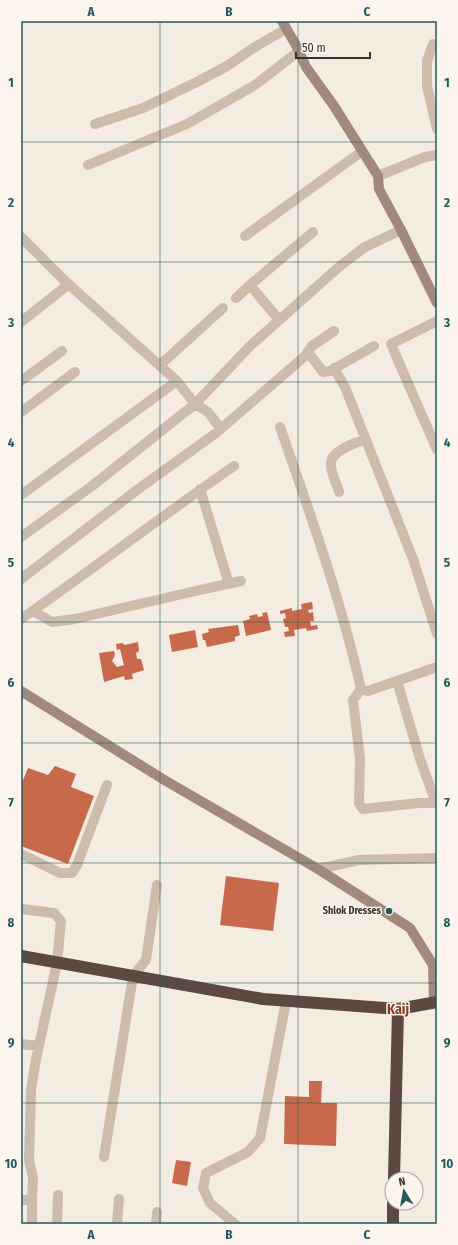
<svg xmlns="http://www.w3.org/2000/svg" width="458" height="1245" font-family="'Fira Sans Condensed',sans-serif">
	<rect width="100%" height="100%" fill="#f4ebe1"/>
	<!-- building -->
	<path fill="#c8694b" d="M312,602L313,609L308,610L309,613L313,612L314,621H310L311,626L317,625L318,629L307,631L306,628L294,630L295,636L285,637L284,632L289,631L288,627H285L283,619L286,618L285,613L280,614V611L292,608V611L302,609L301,604Z
		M267,612L271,630L246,636L243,621L250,619L249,616L257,614L258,617L263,616L262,613Z
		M238,625L240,635L235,637V641L207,647L205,640H203L202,634L209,632L208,629Z
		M195,630L198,647L172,652L169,635Z
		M138,642L139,651L136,653L137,659H141L144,670L132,674L133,679L125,680L124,676L104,682L99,653L114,651L115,655L112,661L117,667L124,665L120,649L117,650L116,644L123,643L124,645Z
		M55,766L76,774L71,787L94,796L68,864L21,846V785L28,768L48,775Z
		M226,876L279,883L273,931L220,925Z
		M309,1081H322L321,1103H337L336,1146L284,1144L285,1096L309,1097Z
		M176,1160L191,1162L187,1186L172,1183Z"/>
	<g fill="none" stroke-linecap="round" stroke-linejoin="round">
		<!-- street -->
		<path stroke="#cdbbac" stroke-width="10" d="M433,44L427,61V86L437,129
			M95,124L143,108L199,81L227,66L255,47L286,29
			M88,165L187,124L255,85L299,51
			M378,176L425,157L437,155
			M245,236L361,152
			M21,237L65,281L177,381L21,495
			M250,285L313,232
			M236,298L250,285L279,320
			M437,321L391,344L437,450
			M21,322L69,284
			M308,352L323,372L330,371L374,346
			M160,365L223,308
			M334,368L345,387L413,559L437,634
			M21,381L62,351
			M177,381L195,404L208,412L221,429
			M21,412L75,372
			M280,427C310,513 341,600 361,689L368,691L437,667
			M200,489L229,584
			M339,492C337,484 331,474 331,465C329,451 355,443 366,439
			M21,537L92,486L195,404L250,346L340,266L365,247L401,230
			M21,579L137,490L216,433L304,357L312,346L334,331
			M33,611L52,622L75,619L191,592L241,581
			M21,619C93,569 162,516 234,466
			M397,681L420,759L436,803
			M361,689L353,700L360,759L359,803L363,809L419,803H437
			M21,854L60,873H72L77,865L107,785
			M318,869L359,860L437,858
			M21,909L54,913L61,921L57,963L36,1059L31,1090L29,1160L33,1178L32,1198L27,1200H21
			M21,1044L39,1046
			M104,1157L133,976L146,960L157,885
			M32,1224V1198
			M57,1224L58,1195
			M117,1224L119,1199
			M156,1224L157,1212
			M235,1224L210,1203L203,1188L206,1173L248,1152L260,1138L286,1001"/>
		<!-- secondary -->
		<path stroke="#a18a7d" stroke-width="10" d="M282,21L297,47L306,67L334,106L378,176L379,189L401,230L437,303
			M21,691L166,781L318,869L410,928L433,965L434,1003"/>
		<!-- highway -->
		<path stroke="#5c4a42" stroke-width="12" d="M21,956L263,999L398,1009L437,1002
			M394,1179L398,1009
			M393,1224V1203"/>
	</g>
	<!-- grid -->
	<path fill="none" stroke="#1f5a5e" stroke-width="1" stroke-opacity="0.55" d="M160,21V1224M298,21V1224M21,142H437M21,262H437M21,382H437M21,502H437M21,622H437M21,743H437M21,863H437M21,983H437M21,1103H437"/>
	<!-- markers -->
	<circle fill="#1f5a5e" stroke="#fbf5ee" stroke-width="1.5" cx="389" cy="911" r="4"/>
	<g text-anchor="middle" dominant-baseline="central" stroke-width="3" stroke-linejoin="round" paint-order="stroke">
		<!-- poi labels -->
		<g font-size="10" font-weight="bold" fill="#3b302b" stroke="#fbf5ee" text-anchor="end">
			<text x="381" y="911">Shlok Dresses</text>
		</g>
		<!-- district labels -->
		<g font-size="14" font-weight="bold" fill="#8c3b22" stroke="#fbf5ee">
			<text x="398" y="1009">Kaij</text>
		</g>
	</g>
	<!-- border -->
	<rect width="458" height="1245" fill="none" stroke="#fbf5ee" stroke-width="44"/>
	<!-- north arrow -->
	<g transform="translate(404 1191) rotate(349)"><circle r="19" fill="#fbf5ee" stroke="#aea6a0"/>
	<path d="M0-3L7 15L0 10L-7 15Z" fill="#1f5a5e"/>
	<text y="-6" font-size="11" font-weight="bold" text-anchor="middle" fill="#3b302b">N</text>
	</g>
	<!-- scale -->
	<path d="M296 52v6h74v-6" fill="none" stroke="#3b302b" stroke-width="2"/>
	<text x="302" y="52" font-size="12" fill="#3b302b" stroke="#fbf5ee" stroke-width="3" paint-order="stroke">50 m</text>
	<rect x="22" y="22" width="414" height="1201" fill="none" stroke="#1f5a5e" stroke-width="1.5"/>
	<g font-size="13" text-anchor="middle" font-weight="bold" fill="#1f5a5e">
		<text x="91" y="16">A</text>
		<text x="229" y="16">B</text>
		<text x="367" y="16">C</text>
		<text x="11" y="87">1</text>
		<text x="447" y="87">1</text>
		<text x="11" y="207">2</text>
		<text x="447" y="207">2</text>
		<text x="11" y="327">3</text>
		<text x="447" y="327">3</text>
		<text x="11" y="447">4</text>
		<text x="447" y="447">4</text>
		<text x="11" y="567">5</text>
		<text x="447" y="567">5</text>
		<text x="11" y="687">6</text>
		<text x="447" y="687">6</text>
		<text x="11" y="807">7</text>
		<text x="447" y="807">7</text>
		<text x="11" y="927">8</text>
		<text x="447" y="927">8</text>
		<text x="11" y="1047">9</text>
		<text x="447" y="1047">9</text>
		<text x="11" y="1168">10</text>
		<text x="447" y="1168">10</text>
		<text x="91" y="1239">A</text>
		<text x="229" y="1239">B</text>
		<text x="367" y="1239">C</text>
	</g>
</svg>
